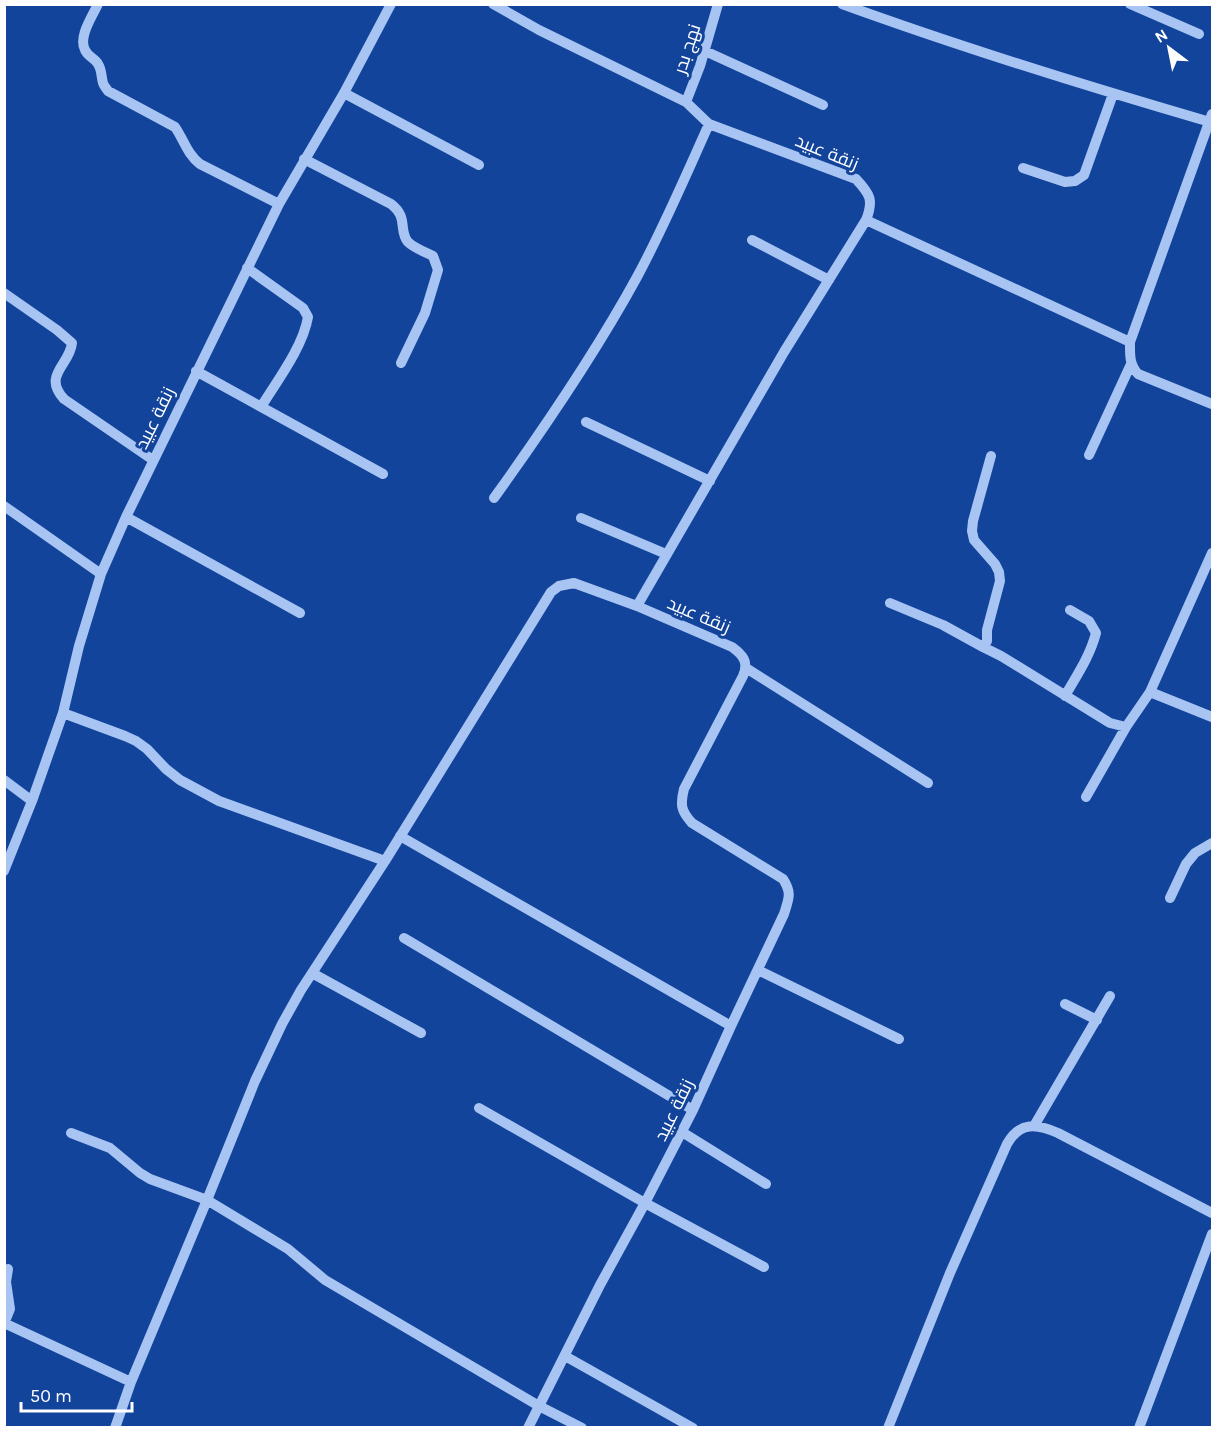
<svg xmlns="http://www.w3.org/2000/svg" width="1217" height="1432" font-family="Karla,Cairo,sans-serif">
	<rect width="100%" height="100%" fill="#13449b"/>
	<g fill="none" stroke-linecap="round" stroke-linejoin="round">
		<!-- minor -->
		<path stroke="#a7c4f3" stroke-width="10" d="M98,4C92,17 78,37 85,50C88,57 95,58 98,64C102,70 101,76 103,83C104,86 106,88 108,91L175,127C184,140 187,154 200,164L279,204
			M493,4L539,30L686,102L709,124L856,179C870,194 874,200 866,220L784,352L637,606L732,647C743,655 749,662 743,676L684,789C680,805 681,811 692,823L783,879C792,893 789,898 784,914L731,1026L693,1110L645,1203L600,1285L528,1428
			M842,4C963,48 1086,86 1210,122
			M1130,4L1199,34
			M705,51L823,105
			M344,93L479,165
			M686,102L700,66L718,4
			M1212,114L1130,342C1130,354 1129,364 1138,374L1212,404
			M304,159L391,204C409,218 398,230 408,242C414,248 425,252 433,256L438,270L425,313L401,363
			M1023,168L1065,182L1075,181L1084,175L1113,94
			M866,220L1130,342
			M752,240L829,280
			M247,268L303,308L308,317C303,347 277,381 261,407
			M4,293L57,330L72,343C70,365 42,375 64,399L153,460
			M196,371L383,474
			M586,422L710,481
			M1089,455L1131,364
			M494,498C545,427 595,354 637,277C664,227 686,175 709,124
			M4,506L101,574
			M126,517L300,613
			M581,518L666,554
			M890,603L943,625L983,647L1001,656L1110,723L1126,727L1150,692L1212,553
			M983,647L987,641V630L1000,581L999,572L995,564L974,540L972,531L973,521L991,456
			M746,668L928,783
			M1150,692L1212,717
			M1065,696C1077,675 1090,656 1096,633L1089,621L1070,610
			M63,713L125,736L136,741L147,749L166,769L180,780L219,801L385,861
			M4,780L32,801
			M1086,797L1126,727
			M400,836L731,1026
			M4,871L32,801L63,713L79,646L101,574L126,517L279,204L344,93L391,4
			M1170,898L1186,864L1195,853L1212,843
			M404,938L693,1110
			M758,970L899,1039
			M312,973L421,1033
			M1065,1004L1097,1020
			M479,1108L645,1203L764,1267
			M1034,1126L1110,996
			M682,1132L766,1184
			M71,1133L110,1148L140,1173L150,1179L207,1200L288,1249L325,1280L539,1406L582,1428
			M4,1323L131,1382
			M4,1324L10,1309L6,1282L8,1269
			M565,1356L693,1428
			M115,1428L131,1382L207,1200L255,1081L282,1024L301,990L385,861L551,592L559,586L574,583L637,606
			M888,1428L950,1273L1007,1144C1020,1121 1037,1124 1058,1133L1212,1213
			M1139,1428L1212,1234"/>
	</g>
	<g text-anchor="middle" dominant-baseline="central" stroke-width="6" stroke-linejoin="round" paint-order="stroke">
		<!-- street labels -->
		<g font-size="18" fill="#fff" stroke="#13449b">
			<text transform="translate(687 49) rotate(-72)">نهج بدر</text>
			<text transform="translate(827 152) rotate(22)">زنقة عبيد</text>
			<text transform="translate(155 418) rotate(-64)">زنقة عبيد</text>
			<text transform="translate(699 615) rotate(23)">زنقة عبيد</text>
			<text transform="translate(674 1110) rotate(-64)">زنقة عبيد</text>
		</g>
	</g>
	<!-- border -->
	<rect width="1217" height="1432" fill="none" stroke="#ffffff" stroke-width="12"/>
	<!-- north arrow -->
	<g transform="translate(1169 48) rotate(328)" stroke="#13449b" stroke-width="4.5" paint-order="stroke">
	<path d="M0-4.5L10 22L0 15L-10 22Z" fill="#ffffff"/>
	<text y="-9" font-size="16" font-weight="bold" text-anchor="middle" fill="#ffffff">N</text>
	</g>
	<!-- scale -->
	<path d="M21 1402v9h111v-9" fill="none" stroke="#ffffff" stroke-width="3"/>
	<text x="30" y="1402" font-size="18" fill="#ffffff" stroke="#13449b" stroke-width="4.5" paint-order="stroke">50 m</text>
</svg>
